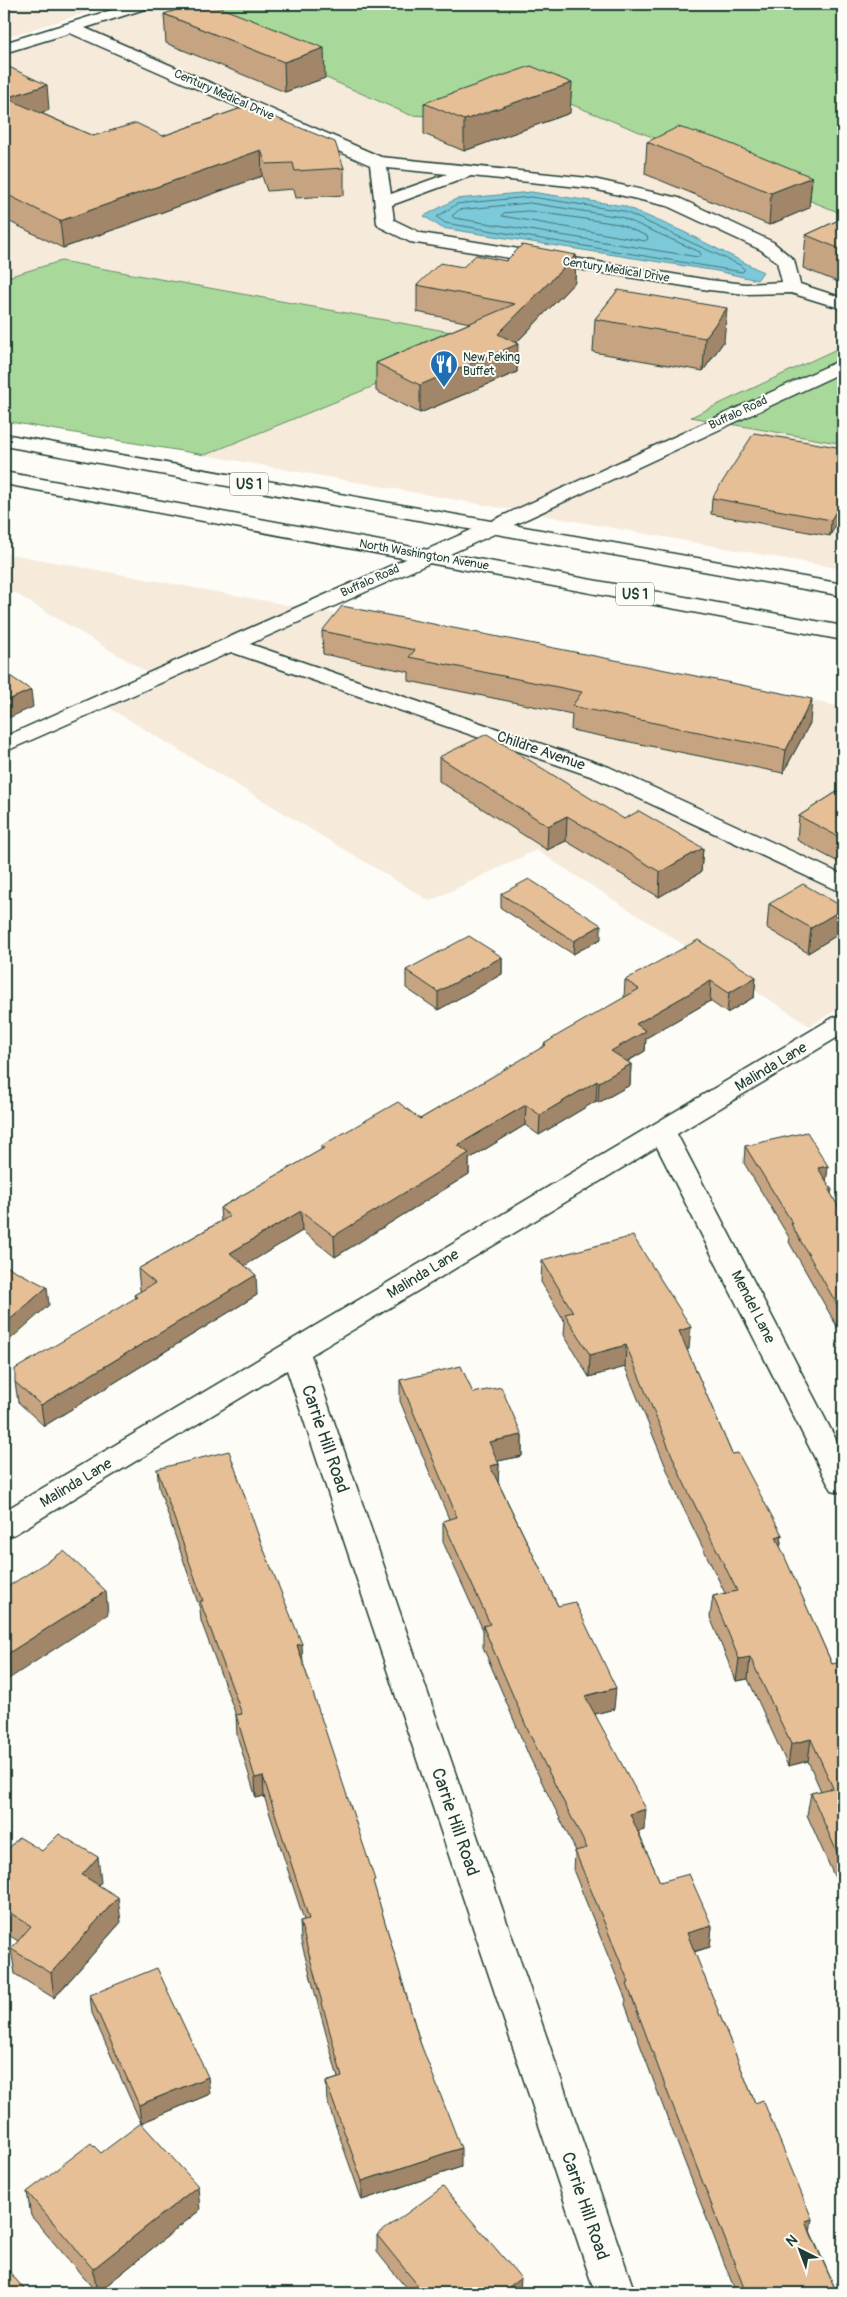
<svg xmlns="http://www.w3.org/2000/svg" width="847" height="2297" font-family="Pangolin,sans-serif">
	<rect width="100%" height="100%" fill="#fdfcf7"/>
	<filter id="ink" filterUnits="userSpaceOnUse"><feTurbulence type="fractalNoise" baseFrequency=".02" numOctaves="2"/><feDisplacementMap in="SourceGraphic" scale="10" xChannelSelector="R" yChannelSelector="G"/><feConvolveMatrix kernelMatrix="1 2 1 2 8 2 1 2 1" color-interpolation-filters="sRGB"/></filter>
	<g filter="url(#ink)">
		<!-- built -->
		<path fill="#f6eada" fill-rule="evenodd" d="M4,4H115L4,38Z
			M136,4H185L172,9L543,93L843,214V346L691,417L843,444V569L205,455L488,340L61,261L4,278V44ZM456,199L684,232L762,272L757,280L717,271L442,228L425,216Z
			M4,553L843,707V1006L810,1026L536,850L430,901L91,697L155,677L15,593L4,591Z"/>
		<!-- green -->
		<path fill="#a8d99a" stroke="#648b67" d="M185,4H843V214L543,93L468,118L410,115L171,9Z
			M61,261L489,339L205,455L4,421V278Z
			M843,346V444L691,417Z"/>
		<!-- water -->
		<path fill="#7cc9da" stroke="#579198" d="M531,192L624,206L684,232L763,272L757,280L717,271L442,228L424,216L456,199Z"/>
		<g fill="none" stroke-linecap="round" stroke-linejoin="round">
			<!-- shore -->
			<path stroke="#447576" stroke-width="1" d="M531,197L623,211L740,265L745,270L742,272L445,223L437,217L457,204Z
				M530,203L621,217L700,252L701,255L698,257L454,218L452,216L459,210Z
				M530,211L619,224L647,236L648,239L645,241L502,216L504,213Z"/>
			<!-- minor casing -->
			<g stroke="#1f3d34" stroke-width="3">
				<path id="minor" d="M131,4H154L151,7L85,28L381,157L589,178L679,198L773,242L794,260L800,284L843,298V309L791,293L746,294L709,290L410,242L380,227L377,223L370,165L70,33L4,53V43ZM387,168L447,174L391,194ZM471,176L589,188L667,206L761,250L777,262L782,282L746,284L709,280L421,233L394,220L392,205Z
					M843,359V372L501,531L250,644L609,767L843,875V891L834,889L593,777L231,652L4,752V737L487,523Z
					M843,1015V1034L677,1134L843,1453V1493L832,1490L827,1482L657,1147L311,1355L635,2293H595L287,1370L15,1534L4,1538V1511L834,1017Z"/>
			</g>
			<!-- major casing -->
			<g stroke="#1f3d34" stroke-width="3">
				<path id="major" d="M4,434L843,584V596L4,446Z
					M4,472L843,626V640L4,484Z"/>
			</g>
			<!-- minor -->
			<use href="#minor" fill="#fdfcf7" fill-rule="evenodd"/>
			<!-- major -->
			<use href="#major" fill="#fdfcf7" fill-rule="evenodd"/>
		</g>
		<!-- wall -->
		<path fill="#c6a482" stroke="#1f3d34" d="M164,14L325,78L285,92L166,43Z
			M4,69L49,110L41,113L93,136H163L247,106L344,168V195L296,198L294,189L267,191L262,176L63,248L4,219Z
			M424,103L570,113L464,151L424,134Z
			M647,142L812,177L809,208L769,225L645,174Z
			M843,218V284L803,268L806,235Z
			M576,255L575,282L516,343L517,372L420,413L376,391V363L470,323L417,312V285L463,267L506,261Z
			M618,290L724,341L703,371L593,352L595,319Z
			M843,448L830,536L711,514L712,498Z
			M322,631L810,723L783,773L571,730L572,714L409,681V672L323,654Z
			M439,757L624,819L703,848L701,872L659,897L566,841L547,850L439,781Z
			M843,788V861L840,863L797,840L799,816Z
			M501,894L601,939L573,954L501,908Z
			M769,904L842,932L808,953L767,928Z
			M502,957V974L438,1010L406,988V970Z
			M756,977L754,997L727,1013L710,1001L646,1038L645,1051L627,1062L631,1064L630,1085L598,1103L596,1101L539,1135L525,1125L469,1159V1174L335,1257L302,1231L245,1265L257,1295L44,1426L18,1402L15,1382L135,1299L134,1295L141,1291L140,1290L138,1269L221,1221L220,1208L321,1150V1146L420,1119L544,1047V1044L624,998L625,980Z
			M745,1146L828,1166L826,1181L832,1190L831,1194L843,1215V1337L789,1242L790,1239L744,1163Z
			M542,1260L689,1349L687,1350L732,1454L782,1535L780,1547L832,1664L843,1666V1896L807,1815L811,1793L821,1791L808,1761L788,1766L748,1679L736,1681L710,1617L713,1596L725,1593L679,1499L625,1367L589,1377L564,1335L565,1322L541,1282Z
			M400,1380L473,1393L522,1435V1456L498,1461L499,1464L498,1482L558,1606L614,1709L595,1714L644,1830L638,1832L660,1882L712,1926L710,1947L694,1952L755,2103L837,2293H736L667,2117L625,2004L626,2000L574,1872L575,1851H576L529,1756L483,1647V1630L443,1542V1521L449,1519L400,1401Z
			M157,1469L303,1663L375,1889L420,2042L461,2167L362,2200L327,2101L326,2082L338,2078L301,1941L300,1921L304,1920L264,1796L256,1798L237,1735L236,1715L201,1621L200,1609L159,1488Z
			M42,1851L101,1882L99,1885L121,1922L54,1998L15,1974L11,1949L18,1941L4,1932V1854Z
			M90,1995L210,2094L141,2123L92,2013Z
			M101,2153L200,2210L97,2293L31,2216L27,2192Z
			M377,2235L520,2293H410L377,2252Z"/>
		<!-- shaded-wall -->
		<path fill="#a1866a" stroke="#1f3d34" d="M324,48L325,78L285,92L284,62Z
			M572,83L570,113L464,151V120Z
			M47,85L49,110L8,123L6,98Z
			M261,150L262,176L63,248L60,221Z
			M812,177L809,208L769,225L771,193Z
			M576,255L575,282L514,345L518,344L517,372L420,413V385L498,334Z
			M727,308L724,341L703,371L705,338Z
			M843,499V512L830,536L831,520Z
			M31,690L33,707L4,720V702Z
			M812,699L810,723L783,773L786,750Z
			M567,816L566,841L547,850L548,826Z
			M843,839V861L840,863Z
			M703,848L701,872L659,897L660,872Z
			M843,909V921L842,932L808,953L811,928Z
			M601,925V939L573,954L574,941Z
			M502,957V974L438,1010V992Z
			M756,977L754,997L727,1013L729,993Z
			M711,981L710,1001L646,1038L645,1051L610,1071L611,1051L636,1024Z
			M631,1064L630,1085L598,1103L599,1082Z
			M597,1081L596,1101L539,1135L540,1115Z
			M526,1105L525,1125L469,1159V1174L335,1257L334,1236L458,1145Z
			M828,1166L826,1184L818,1168Z
			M301,1211L302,1231L231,1274L230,1253Z
			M256,1275L257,1295L44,1426L41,1405Z
			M47,1287L49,1305L4,1345V1325Z
			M691,1327L689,1349L677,1352L679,1331Z
			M626,1345L625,1367L589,1377L590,1355Z
			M522,1435V1456L489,1463V1442Z
			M499,1464L498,1485L490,1466Z
			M782,1535L779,1557L776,1537Z
			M106,1591L108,1614L4,1682V1656Z
			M302,1644L303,1663L297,1645Z
			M750,1657L748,1679L736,1681L739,1659Z
			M616,1688L614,1709L584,1717L585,1696Z
			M7,1708L10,1732L4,1736V1710Z
			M811,1739L808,1761L788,1766L791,1744Z
			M263,1776L264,1796L256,1798L255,1778Z
			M646,1809L644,1830L629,1835L630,1814Z
			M98,1857L101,1882L85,1900L82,1875Z
			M118,1897L121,1922L54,1998L51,1973Z
			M712,1926L710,1947L685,1954L687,1933Z
			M208,2077L210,2094L141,2123L139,2105Z
			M461,2148V2167L362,2200V2181Z
			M198,2186L200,2210L97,2293L93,2269Z
			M812,2219L809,2239L805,2221Z
			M521,2278L520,2293H501Z"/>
		<!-- building -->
		<path fill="#e6bf97" stroke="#1f3d34" d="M195,4H211L324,48L284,62L164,14Z
			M531,66L572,83L464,120L424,103Z
			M9,67L47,85L6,98L93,136L136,123L163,136L247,106L335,142L344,168L295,171L293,163L266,164L261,150L60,221L4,193V69Z
			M678,127L719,139L812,177L771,193L647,142Z
			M843,218V250L806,235Z
			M522,245L576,255L498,334L518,344L420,385L376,363L515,304L417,285L440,263L463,267L476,255L506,261Z
			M618,290L727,308L705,338L595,319Z
			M754,433L843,448V499L831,520L712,498Z
			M342,606L812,699L786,750L572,706L582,692L409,657L415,650L322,631Z
			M4,672L31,690L4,702Z
			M487,734L624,819L639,811L703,848L660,872L567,816L548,826L439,757Z
			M843,788V839L799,816Z
			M529,879L601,925L574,941L501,894Z
			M803,884L843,907V909L811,928L769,904Z
			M469,936L502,957L438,992L406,970Z
			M698,940L756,977L729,993L711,981L636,1024L646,1031L611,1051L631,1064L599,1082L597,1081L540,1115L526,1105L458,1145L469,1153L334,1236L301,1211L230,1253L256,1275L41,1405L15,1382V1369L137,1297L134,1295L155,1283L138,1269L230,1216L220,1208L324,1148L321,1146L398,1102L420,1119L546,1045L544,1044L558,1035L639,989L625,980Z
			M807,1132L828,1166L818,1168L832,1190H829L843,1215V1315L791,1224H793L745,1146Z
			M633,1236L691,1327L679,1331L732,1454L738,1453L782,1535L776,1537L832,1664L841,1662L843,1666V1866L811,1793L833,1788L811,1739L791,1744L750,1657L739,1659L713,1596L737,1591L681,1477L626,1345L590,1355L565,1314L573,1312L542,1260Z
			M4,1265L47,1287L4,1325Z
			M461,1366L473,1393L501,1387L522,1435L489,1442L499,1464L490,1466L558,1606L575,1602L616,1688L585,1696L646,1809L630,1814L660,1882L689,1874L712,1926L687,1933L755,2103L763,2100L812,2219L805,2221L837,2293H746L669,2096L627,1984L629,1983L575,1851L587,1848L530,1735L483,1626L490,1624L443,1521L457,1517L400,1380Z
			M229,1451L260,1540L302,1644L297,1645L375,1880L373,1881L420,2042L461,2148L362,2181L326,2082L342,2077L300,1921L309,1919L263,1776L255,1778L236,1715L242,1714L200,1601H203L157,1469Z
			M64,1551L106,1591L4,1656V1589Z
			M59,1834L98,1857L82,1875L118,1897L51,1973L11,1949L31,1926L4,1909V1854L19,1837L42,1851Z
			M157,1968L208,2077L139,2105L90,1995Z
			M141,2123L198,2186L93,2269L27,2192L91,2143L101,2153Z
			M443,2187L521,2278L501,2293H424L377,2235Z
			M4,2265L27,2293H4Z"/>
	</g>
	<!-- icons -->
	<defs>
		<g id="restaurant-pin" transform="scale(1.4375)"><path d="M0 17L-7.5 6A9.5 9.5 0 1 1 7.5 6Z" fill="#1f6fb2" stroke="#fdfcf7"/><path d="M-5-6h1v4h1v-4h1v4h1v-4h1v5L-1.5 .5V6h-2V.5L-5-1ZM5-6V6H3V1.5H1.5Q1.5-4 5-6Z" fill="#fff"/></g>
	</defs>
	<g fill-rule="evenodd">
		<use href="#restaurant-pin" x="444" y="364"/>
	</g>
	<g text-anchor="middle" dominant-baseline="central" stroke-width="4" stroke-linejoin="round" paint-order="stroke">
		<!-- far-street labels -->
		<g font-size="12" fill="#1f3d34" stroke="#fdfcf7">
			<text transform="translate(224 95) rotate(24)">Century Medical Drive</text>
			<text transform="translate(616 270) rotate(9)">Century Medical Drive</text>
			<text transform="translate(738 413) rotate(-25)">Buffalo Road</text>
			<text transform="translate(424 555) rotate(10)">North Washington Avenue</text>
			<text transform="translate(370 581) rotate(-24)">Buffalo Road</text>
		</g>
		<!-- far-poi labels -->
		<g font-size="12" fill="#1f3d34" stroke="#fdfcf7" text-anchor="start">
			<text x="463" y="357">New Peking<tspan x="463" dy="14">Buffet</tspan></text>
		</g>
		<!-- shield labels -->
		<g fill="#fdfcf7" stroke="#62766e" stroke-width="1">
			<rect x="230" y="472.5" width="38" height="23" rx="4"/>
			<rect x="616" y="582.5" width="38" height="23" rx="4"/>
		</g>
		<g font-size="14" font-weight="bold" fill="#1f3d34">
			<text x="249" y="484">US 1</text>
			<text x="635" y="594">US 1</text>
		</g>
		<!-- street labels -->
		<g font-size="15" fill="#1f3d34" stroke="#fdfcf7">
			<text transform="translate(541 751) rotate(19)">Childre Avenue</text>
			<text transform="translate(771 1067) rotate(-31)">Malinda Lane</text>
			<text transform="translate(423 1274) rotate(-31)">Malinda Lane</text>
			<text transform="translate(753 1307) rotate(63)">Mendel Lane</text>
			<text transform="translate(76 1483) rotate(-31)">Malinda Lane</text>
		</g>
		<!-- near-street labels -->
		<g font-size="18" fill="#1f3d34" stroke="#fdfcf7">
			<text transform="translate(325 1439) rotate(71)">Carrie Hill Road</text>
			<text transform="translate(455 1822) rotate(71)">Carrie Hill Road</text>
			<text transform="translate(585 2206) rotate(71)">Carrie Hill Road</text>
		</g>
	</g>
	<!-- margin -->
	<rect width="847" height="2297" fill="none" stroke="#fdfcf7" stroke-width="20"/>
	<rect x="10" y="10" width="827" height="2277" fill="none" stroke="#1f3d34" stroke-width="2" filter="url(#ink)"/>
	<!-- north arrow -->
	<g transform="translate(800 2250) rotate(318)" stroke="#fdfcf7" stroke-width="4" paint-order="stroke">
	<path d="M0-4L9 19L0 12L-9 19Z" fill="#1f3d34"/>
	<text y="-8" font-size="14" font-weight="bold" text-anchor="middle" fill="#1f3d34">N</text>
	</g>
</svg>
